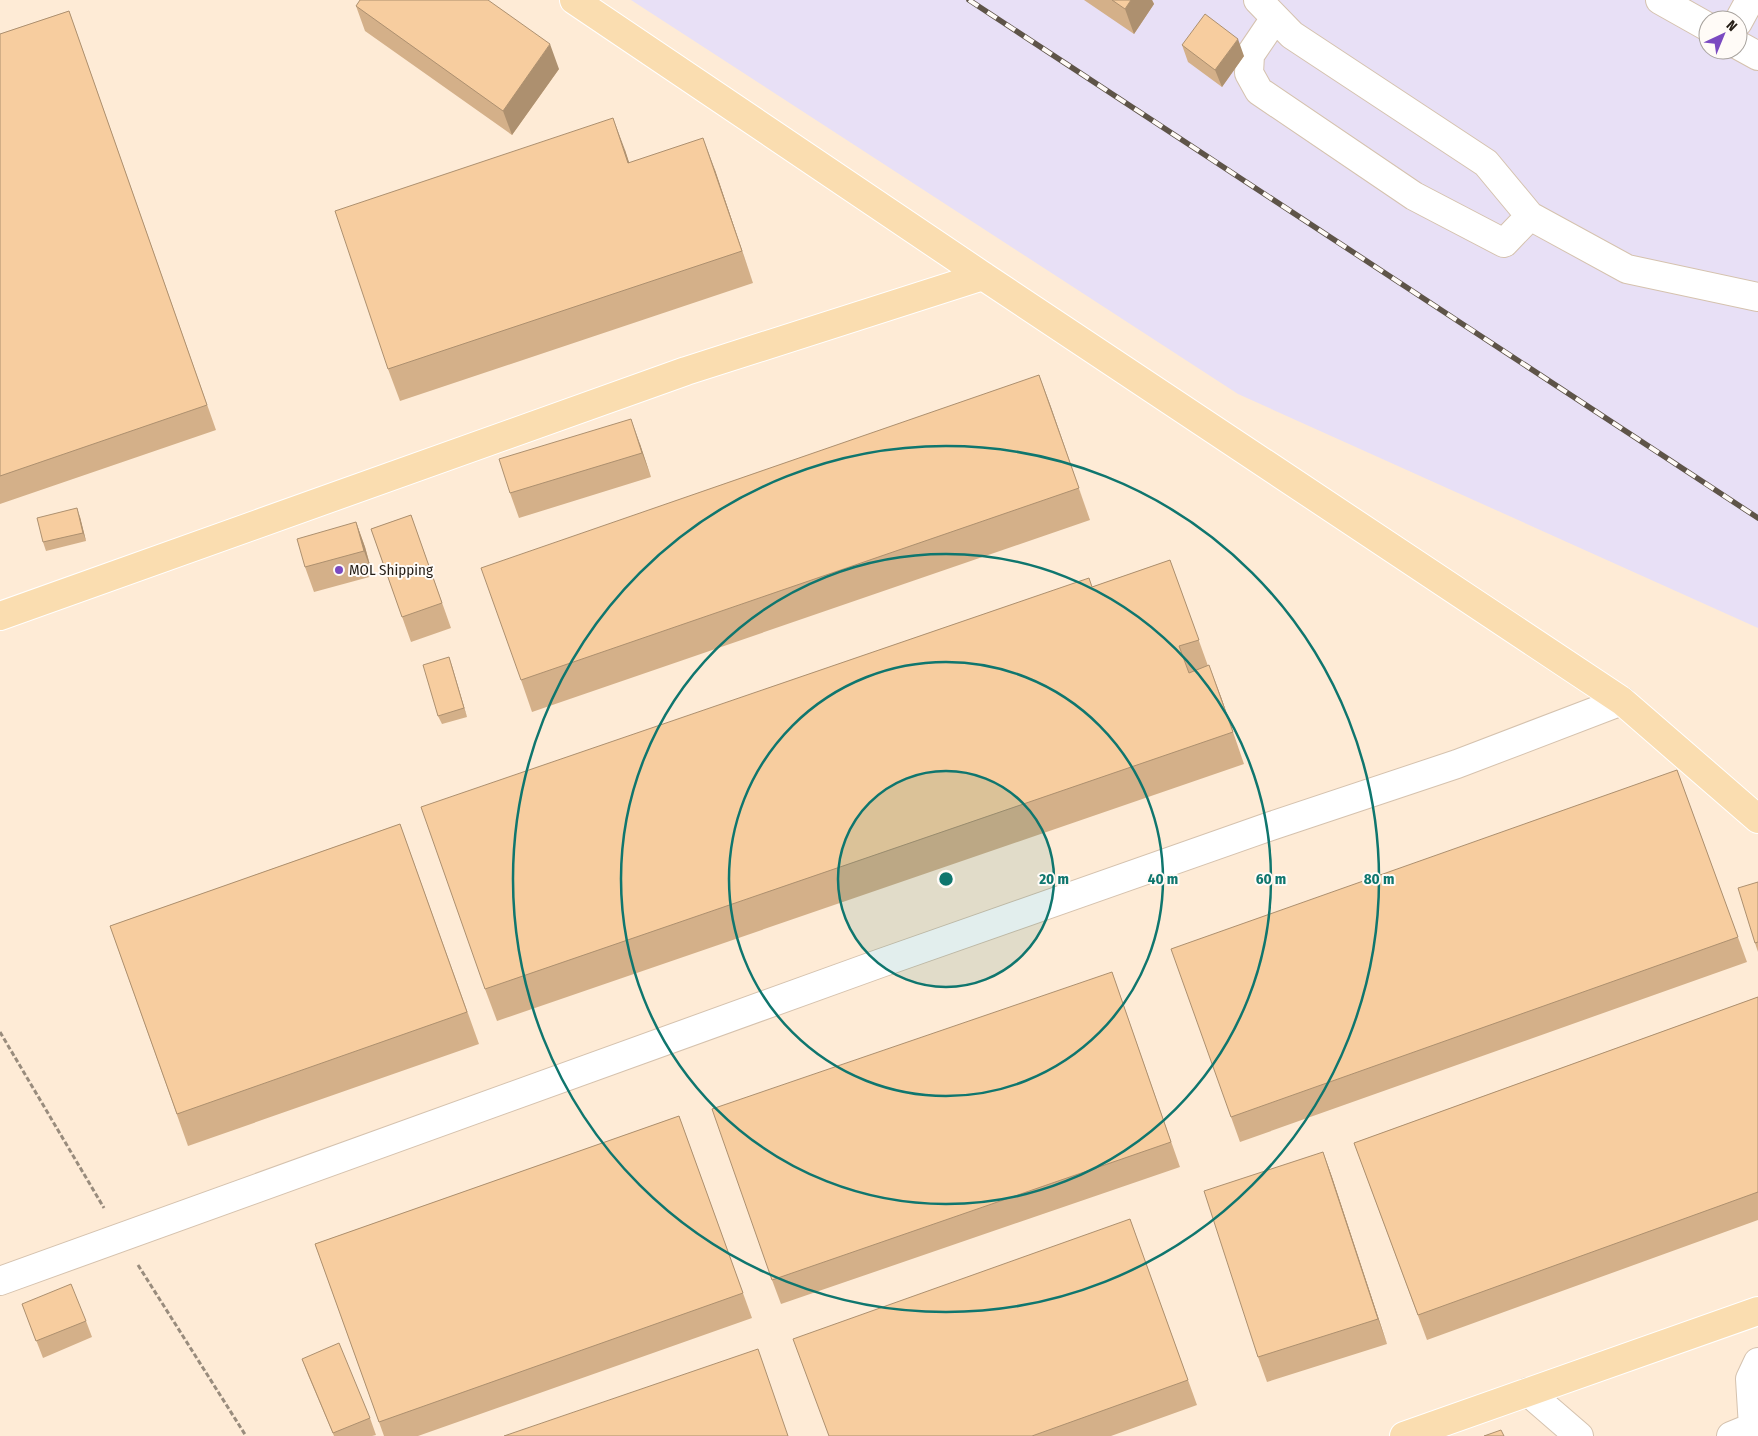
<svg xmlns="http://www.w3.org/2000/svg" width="1758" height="1436" font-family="'Fira Sans Condensed',sans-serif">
	<rect width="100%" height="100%" fill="#feebd6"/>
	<!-- commercial -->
	<path fill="#e8e0f6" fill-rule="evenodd" d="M631,0H1758V628L1238,394ZM1708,20H1738V50H1708Z"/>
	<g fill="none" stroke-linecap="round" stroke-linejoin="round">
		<!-- minor casing -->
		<g stroke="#d5c2ae" stroke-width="30">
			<path id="minor" d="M1258,0L1292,35L1486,163L1530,216L1627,269L1758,297
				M1660,0L1708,27
				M1275,18L1250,55L1249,73L1259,91L1414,196L1504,243L1530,216
				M1738,22L1750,0
				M1738,45L1758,56
				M0,1281L881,963L1271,826L1457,764L1622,701
				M1528,1392L1579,1436
				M1731,1436L1753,1427
				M1755,1436L1753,1427L1750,1379L1758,1362"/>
		</g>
		<!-- major casing -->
		<g stroke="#fff" stroke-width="30">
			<path id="major" d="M574,0L983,276L1622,701L1758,819
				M0,616L686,371L983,276
				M1404,1436L1758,1311"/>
		</g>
		<!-- path -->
		<path stroke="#998c7d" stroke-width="3" stroke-dasharray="5 2.5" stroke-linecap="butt" d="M0,1032L104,1208
			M138,1265L246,1436"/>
		<!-- minor -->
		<use href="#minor" stroke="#fff" stroke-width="28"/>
		<!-- major -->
		<use href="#major" stroke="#faddb0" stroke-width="28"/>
		<!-- rail casing -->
		<g stroke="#5e5448" stroke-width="5.5">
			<path id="rail" d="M969,0L1758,518"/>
		</g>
		<!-- rail -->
		<use href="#rail" stroke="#fffbf7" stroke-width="4" stroke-dasharray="11" stroke-linecap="butt"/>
	</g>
	<!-- wall -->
	<path fill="#d4b089" d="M1084,0H1152L1154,4L1134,34Z
		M356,6L559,69L512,135L365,31Z
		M69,11L216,430L0,504V34Z
		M1182,45L1244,56L1222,87L1188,62Z
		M625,150L629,163L715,170L753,283L400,401L388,369Z
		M1039,375L1090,520L532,712L521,680Z
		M640,444L651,477L519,518L510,493Z
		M411,515L451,628L411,642L371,529Z
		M80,517L86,541L46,551L43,542Z
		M356,522L365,547L373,576L314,592L305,567Z
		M1170,560L1208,666L1221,697L1244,764L497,1021L485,989L1092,587Z
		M449,657L467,717L442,724L438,716Z
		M1677,770L1747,962L1240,1142L1231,1117Z
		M400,824L479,1044L188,1146L110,926Z
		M1758,882V952L1755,943Z
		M1112,972L1180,1167L781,1304L772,1280Z
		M1758,997V1220L1427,1340L1354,1143Z
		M679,1116L752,1318L418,1436H384L315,1244Z
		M1323,1152L1332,1177L1387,1344L1267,1382L1258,1357Z
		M1130,1219L1197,1405L1111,1436H829Z
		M22,1304L86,1321L92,1337L43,1358Z
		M302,1359L370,1418L376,1435L372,1436H334L308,1375Z"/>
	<!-- shaded-wall -->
	<path fill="#ad906f" d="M1131,0H1152L1154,4L1134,34L1125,9Z
		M1238,39L1244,56L1222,87L1215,70Z
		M550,44L559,69L512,135L503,111Z
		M613,118L625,150L640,195L628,163Z
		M703,138L715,170L753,283L742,251Z
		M1039,375L1051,407L1090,520L1079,488Z
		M631,419L640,444L651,477L642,453Z
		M77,508L80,517L86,541L83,533Z
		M356,522L365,547L373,576L364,551Z
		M449,657L452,666L467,717L464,708Z
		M1209,665L1221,697L1244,764L1233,732Z
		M1323,1152L1332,1177L1387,1344L1378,1319Z"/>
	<!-- building -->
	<path fill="#f7cd9f" stroke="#ad906f" d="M360,0H488L550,44L503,111L356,6Z
		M1112,0H1131L1125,9Z
		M69,11L207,405L0,476V34Z
		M1205,14L1238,39L1215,70L1182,45Z
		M613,118L628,163L703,138L742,251L388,369L335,211Z
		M1039,375L1079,488L521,680L481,568Z
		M631,419L642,453L510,493L499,459Z
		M77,508L83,533L43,542L37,518Z
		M411,515L442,603L402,617L371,529Z
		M356,522L364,551L305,567L297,539Z
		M1170,560L1199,640L1179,646L1189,673L1209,665L1233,732L485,989L421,807L1089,578L1092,587Z
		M449,657L464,708L438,716L423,665Z
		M1677,770L1738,937L1231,1117L1171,949Z
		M400,824L467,1012L177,1114L110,926Z
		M1758,882V942L1755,943L1738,888Z
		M1112,972L1171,1142L772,1280L712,1109Z
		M1758,997V1192L1418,1315L1354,1143Z
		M679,1116L743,1293L379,1422L315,1244Z
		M1323,1152L1378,1319L1258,1357L1204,1191Z
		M1130,1219L1188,1380L1032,1436H829L793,1339Z
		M71,1284L86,1321L36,1341L22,1304Z
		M339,1343L370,1418L333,1433L302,1359Z
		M758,1349L788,1436H504Z
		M1501,1430L1504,1436H1484Z"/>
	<!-- distance rings -->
	<circle cx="946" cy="879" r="108" fill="#0f766e" fill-opacity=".12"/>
	<g fill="none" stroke="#0f766e" stroke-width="2.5">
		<circle cx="946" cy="879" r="108"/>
		<circle cx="946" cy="879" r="217"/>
		<circle cx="946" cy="879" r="325"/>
		<circle cx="946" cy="879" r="433"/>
	</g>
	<!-- markers -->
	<circle fill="#7a4ac1" stroke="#fffbf7" stroke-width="2" cx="339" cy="570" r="5"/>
	<g text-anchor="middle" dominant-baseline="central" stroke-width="4" stroke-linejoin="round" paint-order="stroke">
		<!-- poi labels -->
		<g font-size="15" fill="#241d15" stroke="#fffbf7" text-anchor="start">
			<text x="349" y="570">MOL Shipping</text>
		</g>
	</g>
	<circle cx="946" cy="879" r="8" fill="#0f766e" stroke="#fffbf7" stroke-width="2.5"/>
	<g font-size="15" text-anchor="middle" font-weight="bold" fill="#0f766e" stroke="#fffbf7" stroke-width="4" stroke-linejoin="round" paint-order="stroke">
		<text x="1054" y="884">20 m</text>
		<text x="1163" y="884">40 m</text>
		<text x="1271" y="884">60 m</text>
		<text x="1379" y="884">80 m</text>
	</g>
	<!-- north arrow -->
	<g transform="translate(1723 35) rotate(44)"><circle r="24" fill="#fffbf7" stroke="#a7a29d"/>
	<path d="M0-4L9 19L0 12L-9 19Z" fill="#7a4ac1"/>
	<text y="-8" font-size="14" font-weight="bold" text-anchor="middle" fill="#241d15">N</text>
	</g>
</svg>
